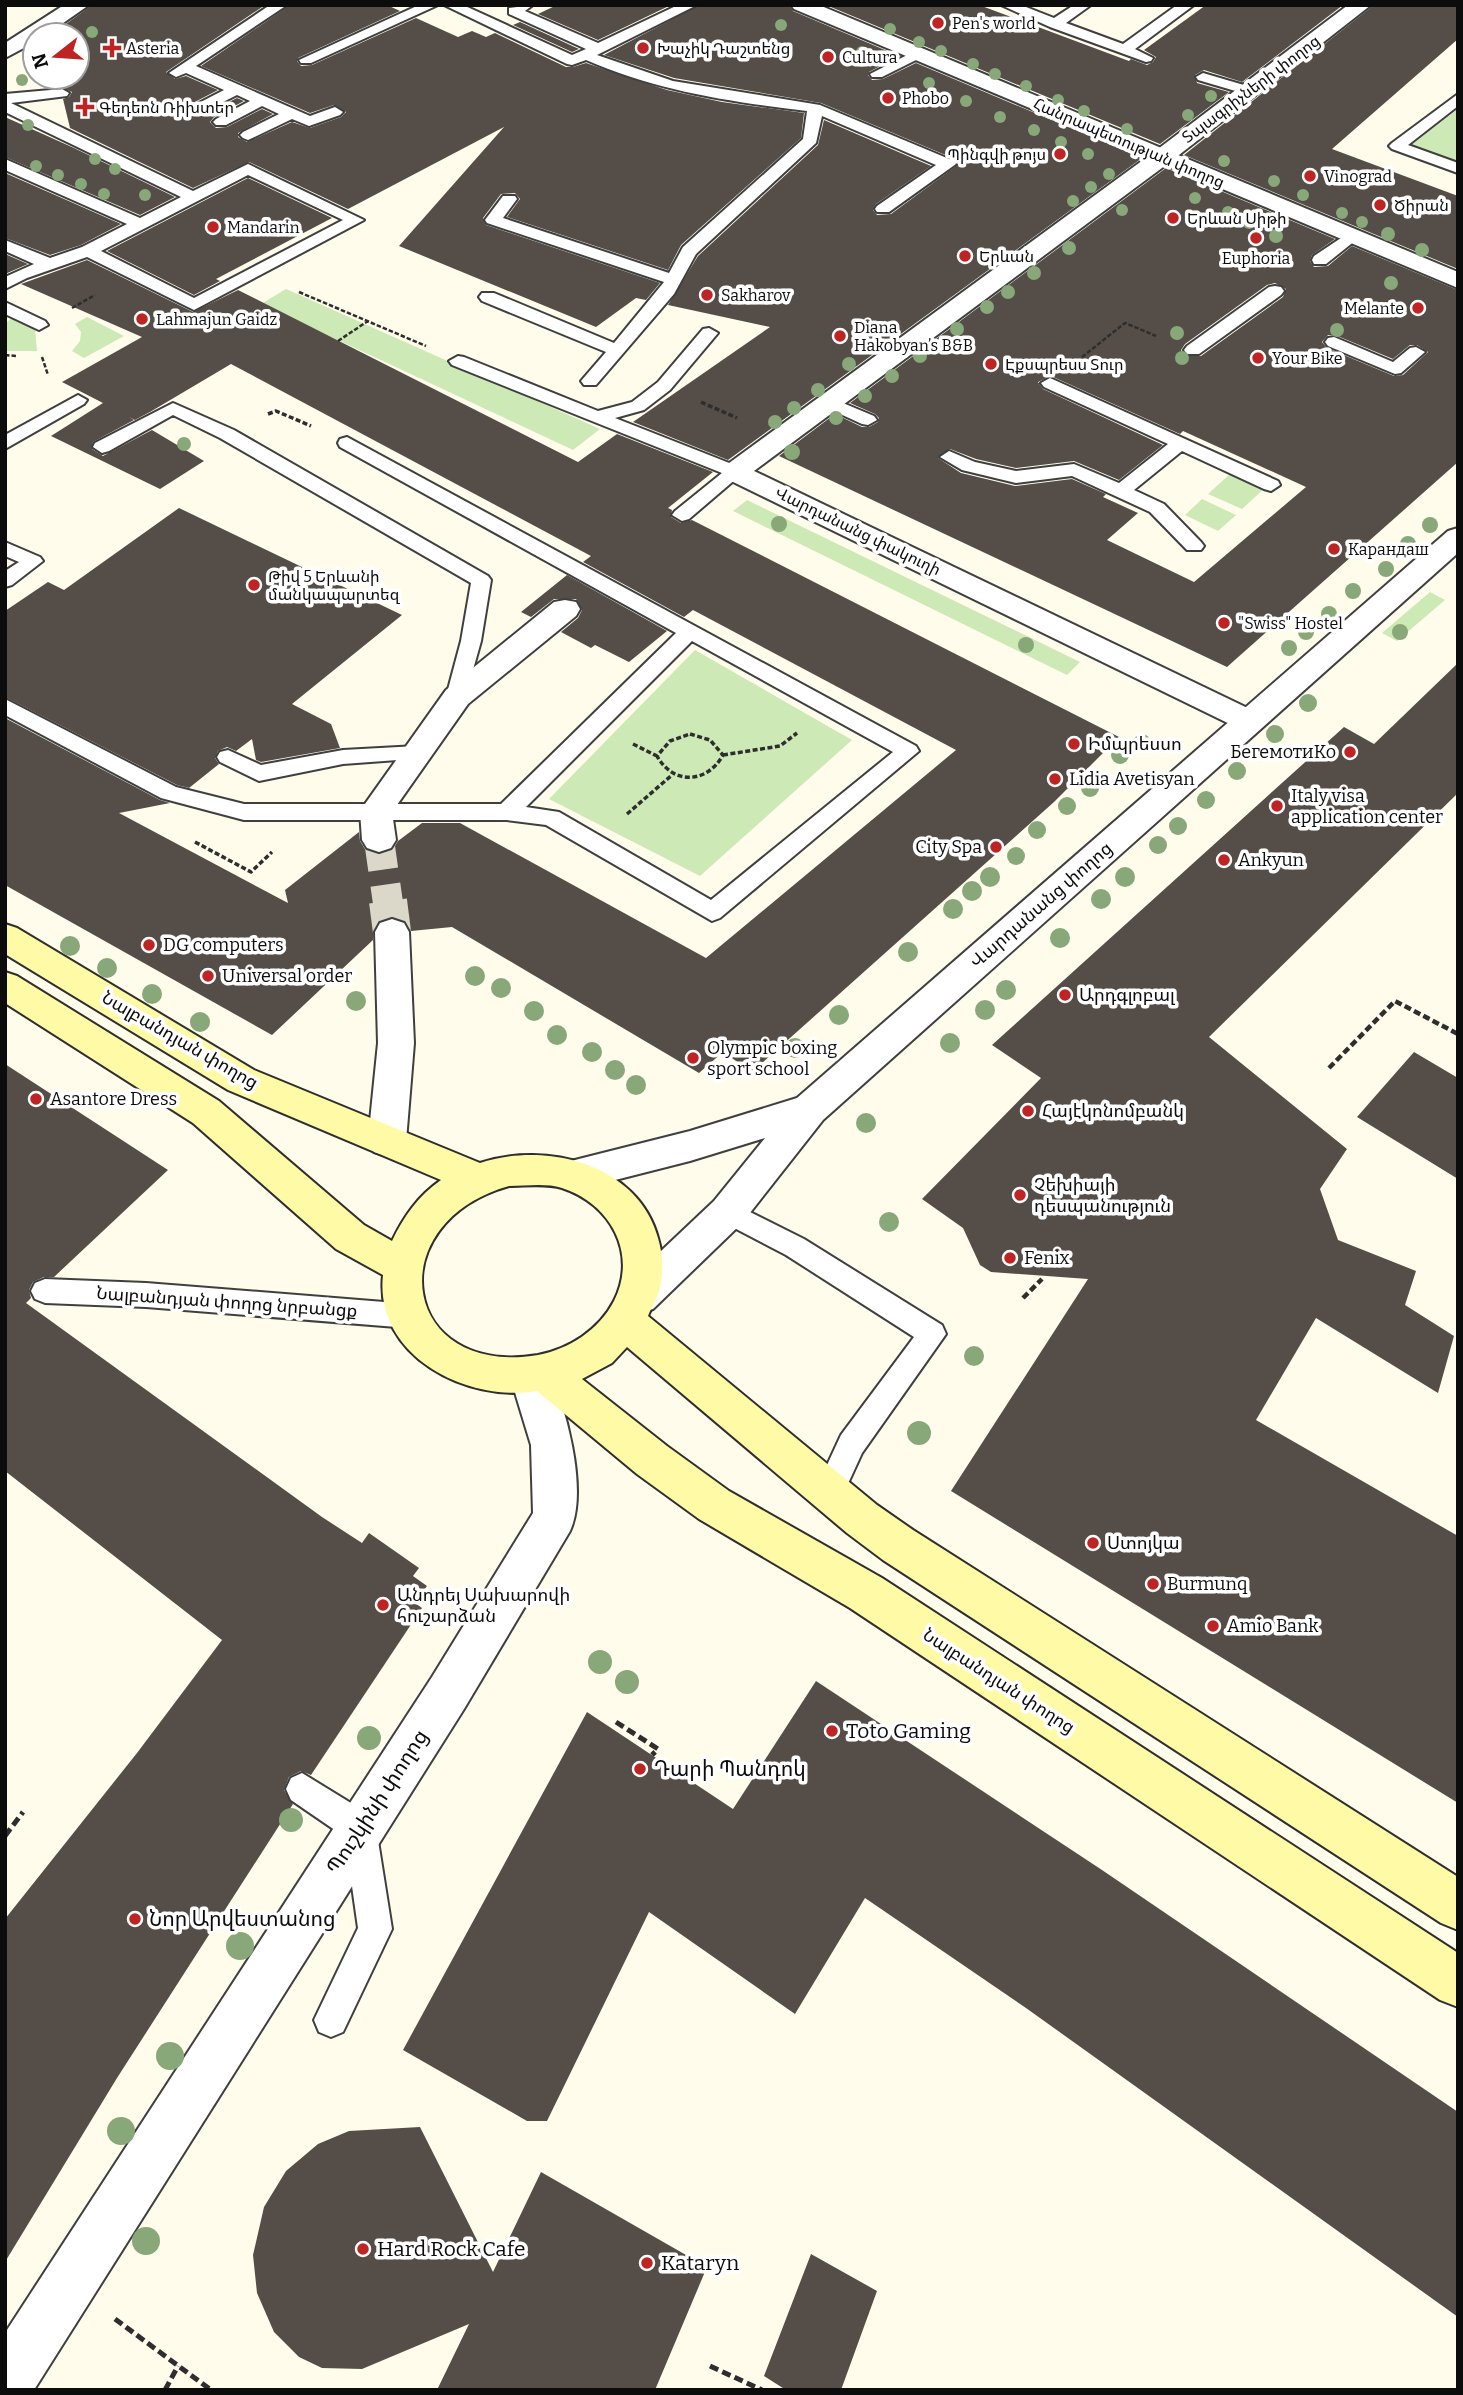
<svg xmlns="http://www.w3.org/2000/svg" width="1463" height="2395" font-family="Bitter,'Noto Sans Armenian',serif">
	<rect width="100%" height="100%" fill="#fffceb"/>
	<!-- green -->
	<path fill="#cde9b5" d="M1458,109V162L1411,145Z
		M286,289L600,429L573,450L261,304Z
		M14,316L35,327L37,351H5V324Z
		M87,317L124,336L84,358L72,351L80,341L81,332L75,324Z
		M1231,473L1265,488L1242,509L1208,494Z
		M1202,499L1236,515L1218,531L1185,515Z
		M747,500L1080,662L1067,675L733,511Z
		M1430,592L1445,600L1397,641L1382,633Z
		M695,650L852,740L700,876L549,799Z"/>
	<!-- building -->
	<path fill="#554e48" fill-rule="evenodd" d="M92,5H265L166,72L175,79L186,76L218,90L191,104L187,109L193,115L204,114L237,98L244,101L214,117L210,122L216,128L227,127L262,109L273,114L238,133V137L247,142L292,122L310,128L341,117L346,112L334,105L310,113L201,66L290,5H387L400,11L298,58L297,61L301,66L312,65L416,18L458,37L472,31L486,37L495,33L566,67H573L586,63L667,90L722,102L804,113L801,138L681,245L668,270L507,217L520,199L515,193L501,194L483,218L486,225L660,283L646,300L636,298L596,327L399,246L504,127L348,209L249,162L193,188L70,128L63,99L69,97L72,92L60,87L58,77H77V35H51Z
		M557,5H671L598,40L538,14Z
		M699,5H789L793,11L899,56L869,72L868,75L872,80L883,79L916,63L1142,158L728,460L633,422L770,327L668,305L698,256L818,145L824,120L931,166L876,204L873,210L877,215L891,214L959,164L955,159L821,103L674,78L604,55Z
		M826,5H979L1129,61L1131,59L1147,65L1153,62L1156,57L1144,50L1206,5H1343L1242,82L1204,70L1195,75L1197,83L1229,92L1160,144Z
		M1374,5H1458V39L1332,149L1458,196V269L1184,155Z
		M520,22L579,49L572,52L513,25Z
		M5,117L74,148L175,197L140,215L5,157Z
		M1166,168L1335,239L1312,255L1310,261L1314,267L1328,266L1352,246L1458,290V462L1227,667L779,456L835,414L862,427H869L878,422L879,418L875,414L850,403ZM1275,283L1286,289L1283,297L1201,356H1185L1181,350L1185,344L1267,285ZM1328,335H1335L1393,359L1410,345H1417L1428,352L1403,375L1394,376L1327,348L1322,342ZM1051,376L1180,434L1183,431L1306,487L1194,582L1107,540L1138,513L1103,497L1106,494L1072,479L1015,486L961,473L938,458L950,449L976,459L1016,468L1074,461L1119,480L1163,445L1043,389L1038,382Z
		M5,173L121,224L81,245L50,255L5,238Z
		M248,178L332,218L216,279L220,281L194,295L107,251Z
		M5,254L28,264L5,274Z
		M87,260L193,312L238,290L578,462L617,434L713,472L668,508L672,510L671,517L681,523L692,520L1119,737L1054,802L752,1072L723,1052L699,1073L452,927L411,931L405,921L393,917L378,922L373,931V940L272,1035L5,885V718L160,800L170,803L119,813L288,903L285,890L359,832L360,841L365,849L376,854L377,858L393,849L398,841L422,823H460L706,958L956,750L693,610L684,617L583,562L591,556L231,364L150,412L135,420L129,417L134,420L93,442L92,449L103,456L152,430L204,461L160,489L51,436L103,403L62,382L142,337L21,284Z
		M179,508L402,615L292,704L331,724L340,748L261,762L256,760L252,739L236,751L227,747L218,751L215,758L219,764L189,788L177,785L5,697V611L48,582L64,590Z
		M567,575L667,631L629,662L595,645L591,648L561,632L578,618L582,610L576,599H554L531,617L521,612Z
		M1458,663V793L1209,1037L1347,1149L1320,1189L1338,1240L1416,1271L1405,1305L1454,1336L1438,1393L1316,1318L1256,1420L1458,1536V1803L951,1491L1088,1279L991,1272L980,1265L963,1228L922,1199L1041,1078L992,1045L1344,727L1374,744Z
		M1414,1052L1458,1078V1179L1357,1117Z
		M5,1064L168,1170L54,1277H44L33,1282L29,1290L31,1298L26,1303L322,1517L362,1543L369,1533L419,1568L413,1576L427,1586L415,1603L422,1608L311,1775L301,1771L289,1777L284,1790L293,1804L117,2078L5,2262V1919L137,1753L222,1640L5,1471Z
		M816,1681L1102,1870L1458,2112V2317L1026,2008L865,1898L795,2014L649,1912L547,2121H527L403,2050L587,1712L733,1809Z
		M420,2127L493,2272L541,2172L707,2267L655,2390H437L469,2324L362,2369L322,2368L299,2357L274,2332L257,2293L253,2255L264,2207L286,2171L318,2144L349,2131Z
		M811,2254L877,2291L841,2390H786L764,2376Z"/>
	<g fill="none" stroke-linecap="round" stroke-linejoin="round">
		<!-- minor-tunnel-far1 -->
		<path stroke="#dbd8ca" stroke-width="30" stroke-dasharray="30 15" stroke-linecap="butt" d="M379,840L388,903"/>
		<!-- minor-tunnel -->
		<path stroke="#dbd8ca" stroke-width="38" stroke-dasharray="38 19" stroke-linecap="butt" d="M388,901L392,932"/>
		<!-- service casing -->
		<g stroke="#3f3f3f" stroke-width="4">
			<path id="service" d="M270,5H287L196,66L310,116L335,107L343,112L340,115L309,126L292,119L248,140L243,138L240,135L243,132L279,114L262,106L226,125H216L213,122L216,119L250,101L237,95L203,112H193L190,109L193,106L224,90L186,73L176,77L169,73Z
				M419,5H438L311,63H301L299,60Z
				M444,5H463L572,55L586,49L509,14V8L533,5L525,11L598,43L678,5H697L597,55L673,81L820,105L954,161L956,164L889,212H877L875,209L877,206L936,165L822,116L816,143L696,254L674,294L596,385H584L581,381L606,352L482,301L479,297L482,293H494L614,343L664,282L487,223L485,220L503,196H515L517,199L503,218L669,273L683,247L803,139L807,111C731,102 657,91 586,60L572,65L567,64Z
				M1001,5H1021L1054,18L1074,5H1091L1066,23L1123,44L1177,5H1194L1135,49L1153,58L1151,61L1146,62L1050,27Z
				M917,50L924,54L922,57L882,77H872L870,74Z
				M1203,73L1254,88L1256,91L1249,95L1198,80L1196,77Z
				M62,89L69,93L67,96L11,103L193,191L248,164L364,220L194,310L87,257L27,278L5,289V277L34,264L5,251V240L50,258L82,247L127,224L5,170V159L140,218L181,197L5,112V94ZM248,175L343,220L194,298L101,251Z
				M1458,94V106L1408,145L1458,163V173L1392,149L1389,146L1392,143Z
				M1350,232L1356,234L1358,237L1356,240L1326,264H1314L1312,260L1314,256Z
				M1275,286L1281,287L1284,291L1281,295L1199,354H1187L1184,350L1187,346L1269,287Z
				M5,302L45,321L48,325L39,330L5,314Z
				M709,328L718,333L670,390L644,410L615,418L742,468L744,472L689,519L682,521L672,515L675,511L722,473L452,365L449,361L458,356L464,357L598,411L632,402L658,382L703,329Z
				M1334,337L1393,362L1410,348L1416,347L1425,352L1401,373L1395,374L1328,346L1325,342L1328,338Z
				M1050,378L1278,481L1280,485L1271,491L1264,489L1182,451L1134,490L1164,504L1201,542L1204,546L1201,550H1187L1150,512L1072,476L1016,483L962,470L940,457L949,451L975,462L1016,471L1074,464L1119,483L1168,444L1044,387L1041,383Z
				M78,395L87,400L84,404L5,449V435Z
				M831,398L874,416L877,420L868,425L862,424L825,407L822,403Z
				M173,403L234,430L488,576L491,580L481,641L464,702H450L446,697L461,641L471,583L220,438L173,415L109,451L102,453L93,447L95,443Z
				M347,437L916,746L919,751L720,918L712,921L546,825L507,820H244L161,798L5,715V699L176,787L244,804H501L676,633L340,447L338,443L340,439ZM692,641L893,752L711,900L559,812L526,807Z
				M5,542L40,557L43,561L12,585L5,587V571L19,562L5,556Z
				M417,746L425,748L428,753L425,758L343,764L259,781L220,762L217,757L220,752L228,750L261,765L343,750Z
				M728,1201L804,1239L942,1325L946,1334L862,1453L840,1501L830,1505L820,1501L815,1491L841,1435L914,1337L786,1255L719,1220L715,1212L719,1204Z
				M45,1279L146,1283L409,1304L419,1308L423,1316L419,1324L409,1328L146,1307L45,1303L35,1299L31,1291L35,1283Z
				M302,1773L372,1816L376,1828L392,1929L343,2032L331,2037L319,2032L314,2020L358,1928L345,1837L291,1800L286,1789L291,1778Z"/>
		</g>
		<!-- minor casing -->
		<g stroke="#3f3f3f" stroke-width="4">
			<path id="minor" d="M1348,5H1371L1170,162L754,471L1260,714L1265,721L1260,728L1249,732L1238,728L725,478L721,472L725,466L1154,152Z
				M565,600L576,602L580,609L576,616L468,704L392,812L396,840L391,848L379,852L367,848L362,840L360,811L446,690L554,602Z
				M392,919L404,923L409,932L414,1043L406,1141L400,1152L387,1156L374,1152L368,1141L378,1043L375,932L380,923Z"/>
		</g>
		<!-- tertiary casing -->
		<g stroke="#3f3f3f" stroke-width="4">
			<path id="tertiary" d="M64,5H89L46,35H35V42L5,58V43Z
				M791,5H819L1458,272V288L794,9Z
				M1458,528V553L823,1120L742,1223L653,1309L639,1314L625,1309L619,1297L625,1285L714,1201L765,1138L690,1161L572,1191L559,1186L553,1175L559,1164L690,1131L797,1098L1448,531Z
				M531,1358L546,1363C565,1404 589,1489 570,1531L464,1709L34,2390H5V2333L432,1677L533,1513L531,1445L510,1376L516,1363Z"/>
		</g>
		<!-- secondary casing -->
		<g stroke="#2e2e2e" stroke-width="4">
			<path id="secondary" d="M5,924L17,928L254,1070L480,1163C546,1141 638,1164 658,1238C663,1255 664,1273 659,1291C657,1299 651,1308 648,1316L877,1505L913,1530L1458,1877V1930L1441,1923L883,1560L847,1533L627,1347L612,1363L582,1379L667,1446L729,1491L882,1578L1458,1953V2007L1440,2000L850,1608L699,1519L637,1474L537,1391C467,1403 374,1356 383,1275L336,1249L193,1123L5,1003V972L17,976L219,1101L364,1225L392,1241C404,1216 418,1196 441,1180L228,1090L5,954ZM509,1186C526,1186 546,1183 562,1188C611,1204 638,1254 614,1301C599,1330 569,1349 538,1355C401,1378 378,1223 509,1186Z"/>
		</g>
		<!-- path-far3 -->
		<path stroke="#2e2e2e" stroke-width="2.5" stroke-dasharray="4.5 2" stroke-linecap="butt" d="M299,292L426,346
			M72,308L95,295
			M338,341L368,321
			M5,355L16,356
			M42,357L48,375
			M1082,357L1125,323L1156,336"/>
		<!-- path-far2 -->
		<path stroke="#2e2e2e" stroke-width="3.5" stroke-dasharray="5 2.5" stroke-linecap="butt" d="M701,402L737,418
			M268,414L276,411L311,426
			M690,734L710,740L723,755C707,784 673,785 657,756L670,741Z
			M633,744L657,756
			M723,755L780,746L797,733
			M627,814L672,775
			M195,842L251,872L272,852"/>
		<!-- path-far1 -->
		<path stroke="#2e2e2e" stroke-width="4.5" stroke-dasharray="7 3.5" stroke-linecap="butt" d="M1329,1068L1395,1001L1458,1034
			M1023,1298L1042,1279"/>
		<!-- path -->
		<path stroke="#2e2e2e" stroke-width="5" stroke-dasharray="9 4.5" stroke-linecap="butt" d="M616,1722L658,1749L652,1755
			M5,1836L23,1812
			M115,2319L211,2390
			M710,2366L762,2390
			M165,2390L178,2366"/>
		<!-- service -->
		<use href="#service" fill="#fff" fill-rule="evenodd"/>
		<!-- minor -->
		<use href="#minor" fill="#fff" fill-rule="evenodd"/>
		<!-- tertiary -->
		<use href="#tertiary" fill="#fff" fill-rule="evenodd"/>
		<!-- secondary -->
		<use href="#secondary" fill="#fffaa6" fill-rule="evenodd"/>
	</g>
	<!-- trees -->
	<g fill="#88a879">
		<circle cx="781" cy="25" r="6"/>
		<circle cx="890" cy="29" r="6"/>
		<circle cx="92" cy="32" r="6"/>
		<circle cx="919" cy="42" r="6"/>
		<circle cx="941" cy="51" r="6"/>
		<circle cx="862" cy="52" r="6"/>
		<circle cx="973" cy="64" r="6"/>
		<circle cx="995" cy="74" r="6"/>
		<circle cx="22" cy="80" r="6"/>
		<circle cx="929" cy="83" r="6"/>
		<circle cx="1026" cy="86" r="6"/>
		<circle cx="1211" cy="96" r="6"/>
		<circle cx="1058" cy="100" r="6"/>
		<circle cx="966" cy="101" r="6"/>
		<circle cx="1084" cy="111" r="6"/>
		<circle cx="1188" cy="115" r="6"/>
		<circle cx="1000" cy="117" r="6"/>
		<circle cx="28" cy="125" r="6"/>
		<circle cx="1127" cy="129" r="6"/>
		<circle cx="1034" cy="130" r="6"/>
		<circle cx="1061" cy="142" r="6"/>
		<circle cx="1088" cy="154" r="6"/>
		<circle cx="95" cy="159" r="6"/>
		<circle cx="1224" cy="161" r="6"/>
		<circle cx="36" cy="166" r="6"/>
		<circle cx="115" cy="169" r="6"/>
		<circle cx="1109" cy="174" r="6"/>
		<circle cx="58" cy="175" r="6"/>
		<circle cx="1274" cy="181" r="6"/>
		<circle cx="81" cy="184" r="6"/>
		<circle cx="1091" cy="187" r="6"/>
		<circle cx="104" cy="194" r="6"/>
		<circle cx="145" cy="195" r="6"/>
		<circle cx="1303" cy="195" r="6"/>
		<circle cx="1195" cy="198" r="6"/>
		<circle cx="1073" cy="201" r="6"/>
		<circle cx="1122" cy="210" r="6"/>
		<circle cx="1228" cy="212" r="6"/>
		<circle cx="1342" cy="213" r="6"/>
		<circle cx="1362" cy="222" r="6"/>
		<circle cx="1249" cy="223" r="6"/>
		<circle cx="1388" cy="234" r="7"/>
		<circle cx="1276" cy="236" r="7"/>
		<circle cx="1069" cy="248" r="7"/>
		<circle cx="1422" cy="250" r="7"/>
		<circle cx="1034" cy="273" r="7"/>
		<circle cx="1391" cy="283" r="7"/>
		<circle cx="1008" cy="292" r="7"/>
		<circle cx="987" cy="307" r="7"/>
		<circle cx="957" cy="329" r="7"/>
		<circle cx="1337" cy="330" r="7"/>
		<circle cx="1177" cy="333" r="7"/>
		<circle cx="920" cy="356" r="7"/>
		<circle cx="1182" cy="358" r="7"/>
		<circle cx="849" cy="364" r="7"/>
		<circle cx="892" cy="376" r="7"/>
		<circle cx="818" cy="390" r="7"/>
		<circle cx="865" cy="396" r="7"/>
		<circle cx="794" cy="408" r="7"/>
		<circle cx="836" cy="418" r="7"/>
		<circle cx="775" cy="422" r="7"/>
		<circle cx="184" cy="444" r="7"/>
		<circle cx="792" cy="452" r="8"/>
		<circle cx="779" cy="524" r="8"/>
		<circle cx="1430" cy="525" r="8"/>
		<circle cx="1408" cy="544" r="8"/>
		<circle cx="1386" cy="569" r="8"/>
		<circle cx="1353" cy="591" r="8"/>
		<circle cx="1329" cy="614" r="8"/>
		<circle cx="1306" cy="632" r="8"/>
		<circle cx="1400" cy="632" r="8"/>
		<circle cx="1026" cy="645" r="8"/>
		<circle cx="1289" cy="648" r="8"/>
		<circle cx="1308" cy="703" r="9"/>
		<circle cx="1275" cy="734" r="9"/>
		<circle cx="1142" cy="743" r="9"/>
		<circle cx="1120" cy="755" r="9"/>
		<circle cx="1237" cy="771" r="9"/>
		<circle cx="1090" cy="788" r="9"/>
		<circle cx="1206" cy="800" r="9"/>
		<circle cx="1067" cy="806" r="9"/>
		<circle cx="1178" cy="826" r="9"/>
		<circle cx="1037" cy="830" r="9"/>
		<circle cx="1158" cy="845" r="9"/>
		<circle cx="1016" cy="856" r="9"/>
		<circle cx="990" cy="877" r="10"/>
		<circle cx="1125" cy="877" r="10"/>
		<circle cx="972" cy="891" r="10"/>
		<circle cx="1101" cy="899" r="10"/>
		<circle cx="953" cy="909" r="10"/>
		<circle cx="1060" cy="938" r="10"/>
		<circle cx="70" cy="946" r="10"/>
		<circle cx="908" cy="952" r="10"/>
		<circle cx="107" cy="968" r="10"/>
		<circle cx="475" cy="976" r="10"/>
		<circle cx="501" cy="988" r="10"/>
		<circle cx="1006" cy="990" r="10"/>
		<circle cx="152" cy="994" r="10"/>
		<circle cx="356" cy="1001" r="10"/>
		<circle cx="985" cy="1010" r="10"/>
		<circle cx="534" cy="1011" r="10"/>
		<circle cx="839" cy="1015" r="10"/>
		<circle cx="200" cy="1022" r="10"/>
		<circle cx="557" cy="1035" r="10"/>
		<circle cx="950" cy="1043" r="10"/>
		<circle cx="795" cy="1048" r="10"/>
		<circle cx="592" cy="1052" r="10"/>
		<circle cx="615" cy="1070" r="10"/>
		<circle cx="636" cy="1085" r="10"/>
		<circle cx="866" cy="1123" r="10"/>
		<circle cx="889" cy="1222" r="10"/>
		<circle cx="974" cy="1356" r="10"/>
		<circle cx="919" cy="1433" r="12"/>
		<circle cx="600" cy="1662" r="12"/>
		<circle cx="627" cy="1682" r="12"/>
		<circle cx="369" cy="1738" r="12"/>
		<circle cx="291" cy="1820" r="12"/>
		<circle cx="240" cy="1946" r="14"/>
		<circle cx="170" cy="2056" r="14"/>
		<circle cx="121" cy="2131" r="14"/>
		<circle cx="146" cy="2241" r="14"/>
	</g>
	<!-- markers -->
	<g fill="#be2423" stroke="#fff" stroke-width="2.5">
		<circle cx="938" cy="23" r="7"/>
		<path d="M108.5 37.5h7v7h7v7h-7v7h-7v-7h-7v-7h7z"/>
		<circle cx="643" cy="48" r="7"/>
		<circle cx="828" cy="57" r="7"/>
		<circle cx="888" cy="98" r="7"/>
		<path d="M81.5 96.5h7v7h7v7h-7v7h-7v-7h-7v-7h7z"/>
		<circle cx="1060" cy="154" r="7"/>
		<circle cx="1310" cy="176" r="7"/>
		<circle cx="1380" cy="205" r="7"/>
		<circle cx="1173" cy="218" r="7"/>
		<circle cx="213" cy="227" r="7"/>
		<circle cx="1256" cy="238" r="7"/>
		<circle cx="965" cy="256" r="7"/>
		<circle cx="707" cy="295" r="7"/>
		<circle cx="1418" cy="308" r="7"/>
		<circle cx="142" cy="319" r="7"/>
		<circle cx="840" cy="336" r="7"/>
		<circle cx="1258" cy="358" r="7"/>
		<circle cx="991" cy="364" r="7"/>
		<circle cx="1334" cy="549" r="7"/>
		<circle cx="254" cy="585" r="7"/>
		<circle cx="1224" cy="623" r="7"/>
		<circle cx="1074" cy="744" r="7"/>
		<circle cx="1350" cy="752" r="7"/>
		<circle cx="1055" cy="779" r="7"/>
		<circle cx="1277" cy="806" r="7"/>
		<circle cx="996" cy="847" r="7"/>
		<circle cx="1224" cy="860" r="7"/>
		<circle cx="149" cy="945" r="7"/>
		<circle cx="208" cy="976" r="7"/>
		<circle cx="1065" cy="995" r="7"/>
		<circle cx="693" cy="1058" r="7"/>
		<circle cx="36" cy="1099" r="7"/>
		<circle cx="1028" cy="1111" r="7"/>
		<circle cx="1020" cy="1195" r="7"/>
		<circle cx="1010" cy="1258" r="7"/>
		<circle cx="1093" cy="1543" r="7"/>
		<circle cx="1153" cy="1584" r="7"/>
		<circle cx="383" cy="1605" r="7"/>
		<circle cx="1213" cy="1626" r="7"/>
		<circle cx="832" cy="1731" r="7"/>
		<circle cx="640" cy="1769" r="7"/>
		<circle cx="135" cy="1919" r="7"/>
		<circle cx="363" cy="2249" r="7"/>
		<circle cx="647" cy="2263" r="7"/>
	</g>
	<g text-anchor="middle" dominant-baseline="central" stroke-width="7" stroke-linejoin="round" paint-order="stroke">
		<!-- far-poi labels -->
		<g font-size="16" fill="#0c0c0c" stroke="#fff" text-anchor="start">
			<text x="952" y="23">Pen's world</text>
			<text x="126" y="48">Asteria</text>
			<text x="657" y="48">Խաչիկ Դաշտենց</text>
			<text x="842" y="57">Cultura</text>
			<text x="902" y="98">Phobo</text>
			<text x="99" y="107">Գեդեոն Ռիխտեր</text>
			<text x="1046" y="154" text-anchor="end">Պինգվի թոյս</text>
			<text x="1324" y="176">Vinograd</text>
			<text x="1394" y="205">Ծիրան</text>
			<text x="1187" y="218">Երևան Սիթի</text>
			<text x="227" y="227">Mandarin</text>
			<text x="979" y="256">Երևան</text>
			<text x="1256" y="258" text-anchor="middle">Euphoria</text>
			<text x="721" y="295">Sakharov</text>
			<text x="1404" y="308" text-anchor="end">Melante</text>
			<text x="156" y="319">Lahmajun Gaidz</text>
			<text x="854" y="327">Diana<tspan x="854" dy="18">Hakobyan’s B&amp;B</tspan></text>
			<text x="1272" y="358">Your Bike</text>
			<text x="1005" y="364">Էքսպրեսս Տուր</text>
			<text x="1348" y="549">Карандаш</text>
			<text x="268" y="576">Թիվ 5 Երևանի<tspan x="268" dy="18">մանկապարտեզ</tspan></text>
			<text x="1238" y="623">"Swiss" Hostel</text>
		</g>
		<!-- far-street labels -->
		<g font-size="16" fill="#0c0c0c" stroke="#fff">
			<text transform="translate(1251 89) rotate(-37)">Տպագրիչների փողոց</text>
			<text transform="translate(1129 143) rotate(23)">Հանրապետության փողոց</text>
			<text transform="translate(858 531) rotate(26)">Վարդանանց փակուղի</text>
		</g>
		<!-- poi labels -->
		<g font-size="18" fill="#0c0c0c" stroke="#fff" text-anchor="start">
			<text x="1088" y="744">Իմպրեսսո</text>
			<text x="1336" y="752" text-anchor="end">БегемотиКо</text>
			<text x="1069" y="779">Lidia Avetisyan</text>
			<text x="1291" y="796">Italy visa<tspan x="1291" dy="21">application center</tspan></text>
			<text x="982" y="847" text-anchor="end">City Spa</text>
			<text x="1238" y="860">Ankyun</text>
			<text x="163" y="945">DG computers</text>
			<text x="222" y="976">Universal order</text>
			<text x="1079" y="995">Արդգլոբալ</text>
			<text x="707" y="1048">Olympic boxing<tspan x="707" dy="21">sport school</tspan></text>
			<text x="50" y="1099">Asantore Dress</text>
			<text x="1042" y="1111">Հայէկոնոմբանկ</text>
			<text x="1034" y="1185">Չեխիայի<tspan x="1034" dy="21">դեսպանություն</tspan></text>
			<text x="1024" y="1258">Fenix</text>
			<text x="1107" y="1543">Ստոյկա</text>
			<text x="1167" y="1584">Burmunq</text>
			<text x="397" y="1595">Անդրեյ Սախարովի<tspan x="397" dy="21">հուշարձան</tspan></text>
			<text x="1227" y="1626">Amio Bank</text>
		</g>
		<!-- street labels -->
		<g font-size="18" fill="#0c0c0c" stroke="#fff">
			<text transform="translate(1041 905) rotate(-41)">Վարդանանց փողոց</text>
			<text transform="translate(180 1040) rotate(30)">Նալբանդյան փողոց</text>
			<text transform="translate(227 1302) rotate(4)">Նալբանդյան փողոց նրբանցք</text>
			<text transform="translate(999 1681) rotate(33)">Նալբանդյան փողոց</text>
		</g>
		<!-- near-poi labels -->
		<g font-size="21" fill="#0c0c0c" stroke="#fff" text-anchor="start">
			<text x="846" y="1731">Toto Gaming</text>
			<text x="654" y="1769">Դարի Պանդոկ</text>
			<text x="149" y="1919">Նոր Արվեստանոց</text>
			<text x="377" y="2249">Hard Rock Cafe</text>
			<text x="661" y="2263">Kataryn</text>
		</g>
		<!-- near-street labels -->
		<g font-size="21" fill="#0c0c0c" stroke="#fff">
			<text transform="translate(377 1802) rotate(-57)">Պուշկինի փողոց</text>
		</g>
	</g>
	<!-- border -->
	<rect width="1463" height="2395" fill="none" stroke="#0c0c0c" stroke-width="14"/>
	<!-- north arrow -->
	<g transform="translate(56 56) rotate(253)"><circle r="33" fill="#ffffff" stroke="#9e9e9e" stroke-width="2"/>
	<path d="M0-5L12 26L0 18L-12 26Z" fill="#be2423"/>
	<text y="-10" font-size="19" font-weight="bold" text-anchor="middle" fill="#0c0c0c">N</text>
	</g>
</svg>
